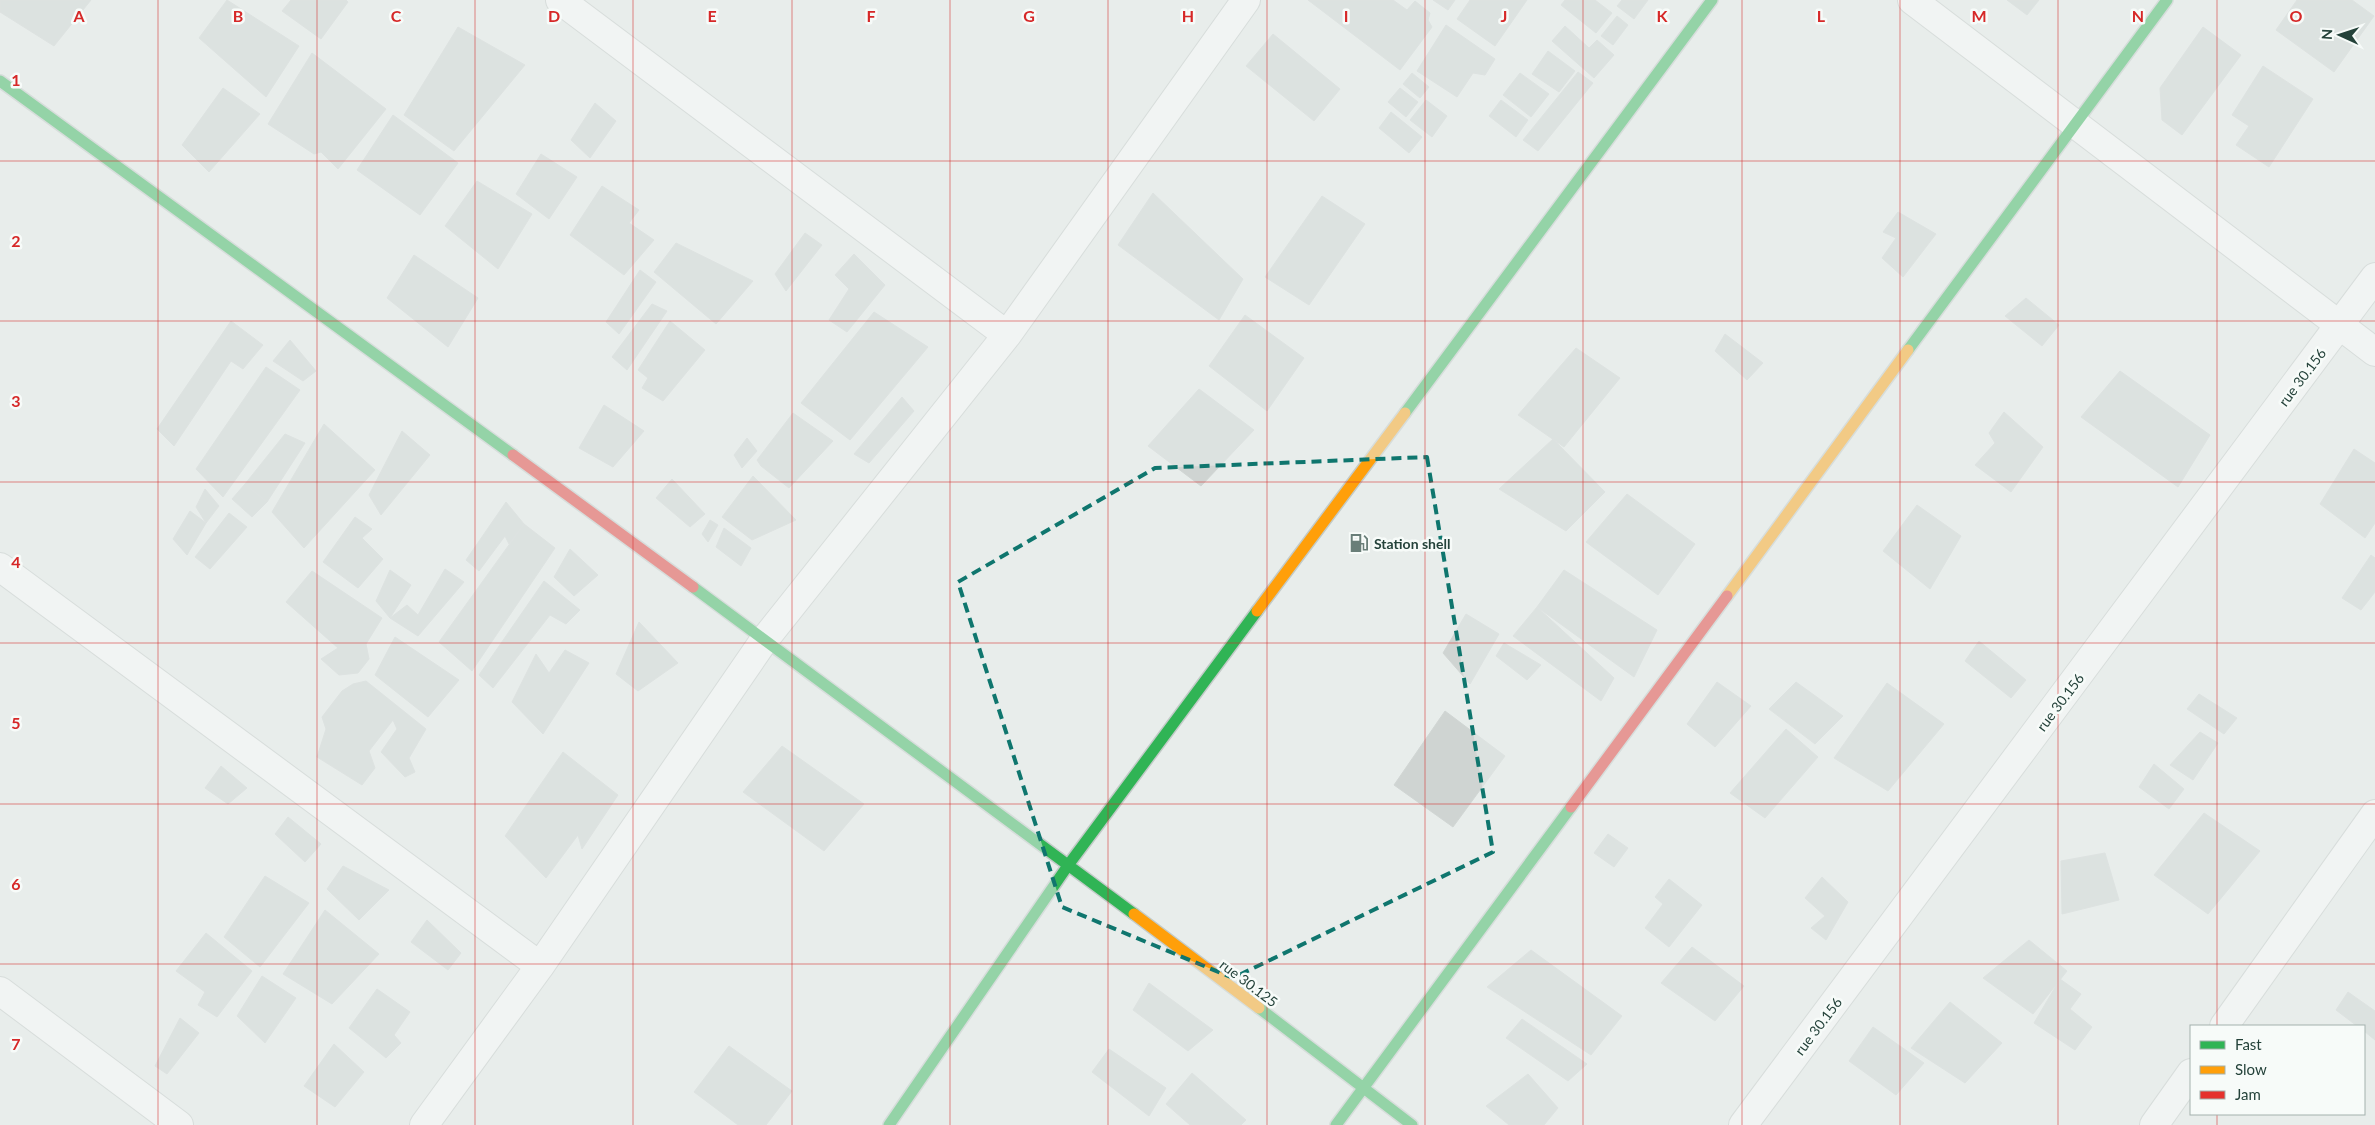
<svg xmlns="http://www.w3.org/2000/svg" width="2375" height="1125" font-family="Lato,sans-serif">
	<rect width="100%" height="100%" fill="#e8edeb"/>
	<!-- building -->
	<path fill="#cfd4d2" stroke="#d1d6d4" d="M0,0H91L54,46L0,12Z
		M227,0L299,46L266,97L199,38Z
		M291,0H346L348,2L321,39L282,11Z
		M1308,0H1393L1407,10L1415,1L1430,13L1428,20L1432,27L1400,70Z
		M1433,0H1455L1448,10Z
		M1470,0H1527L1495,46L1457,19Z
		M1565,0H1595L1612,13L1596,33L1561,5Z
		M1622,0H1648L1634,19L1617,6Z
		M2007,0H2039L2027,15Z
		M2297,0H2352L2374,16L2334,72L2276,30Z
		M1617,16L1628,25L1613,45L1601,36Z
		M1446,25L1495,59L1485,75L1473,73L1457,97L1417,71Z
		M1565,26L1589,48L1597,40L1614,55L1594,78L1552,41Z
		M458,27L525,65L454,151L404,115Z
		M2203,27L2241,55L2182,135L2162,120L2160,88Z
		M1273,34L1340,89L1314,121L1246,66Z
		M1548,51L1575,71L1559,92L1532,74Z
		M312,53L386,109L338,169L321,152L314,154L268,124Z
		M2263,66L2313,99L2269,167L2236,145L2249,126L2232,115Z
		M1578,72L1593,83L1538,151L1523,140Z
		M1412,73L1429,87L1420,98L1403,84Z
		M1520,73L1549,94L1531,117L1503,95Z
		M223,88L260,114L209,172L182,145Z
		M1400,88L1418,102L1406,117L1388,102Z
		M1426,100L1447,116L1432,137L1410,120Z
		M1501,100L1528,120L1516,137L1489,116Z
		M595,103L616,121L590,158L571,140Z
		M1391,112L1422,137L1409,153L1379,128Z
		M393,115L458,163L420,215L357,170Z
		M541,154L577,177L549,219L516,194Z
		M477,181L532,214L498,269L445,226Z
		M602,186L639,210L629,223L654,240L624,275L570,235Z
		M1153,193L1243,279L1219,320L1118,245Z
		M1322,196L1365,224L1309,305L1265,277Z
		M1898,212L1936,234L1903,277L1882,258L1896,238L1883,232Z
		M805,233L822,245L786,291L775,274Z
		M676,243L753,281L716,324L654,272Z
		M854,254L885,285L847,332L829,320L849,289L835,275Z
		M414,255L478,298L448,347L387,298Z
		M640,270L656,282L619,334L606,322Z
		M2026,298L2059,325L2042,346L2005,316Z
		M652,304L667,311L627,370L612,357Z
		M874,312L928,347L850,440L801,403Z
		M1245,315L1304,358L1267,411L1209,366Z
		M231,321L263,345L243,369L231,361L174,446L157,429Z
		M670,321L705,350L663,401L642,388L648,378L638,370Z
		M1725,334L1763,363L1747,380L1715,351Z
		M290,340L316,371L303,381L273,361Z
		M1576,348L1620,378L1564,447L1518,415Z
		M266,367L300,390L223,497L196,469Z
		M2120,371L2210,435L2178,487L2081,417Z
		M1199,389L1254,430L1201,486L1148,446Z
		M902,397L914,411L869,463L854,454Z
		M604,405L644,431L613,467L579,448Z
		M2004,412L2043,447L2011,492L1975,465L1995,443L1989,433Z
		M793,413L833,441L789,488L761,466L757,460Z
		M324,424L375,470L304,548L272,512Z
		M402,431L430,455L381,515L369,495Z
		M285,434L305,443L267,502L245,484Z
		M747,438L757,451L742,468L734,455Z
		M1553,439L1605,492L1566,531L1499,489Z
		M2354,449L2375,463V523L2365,538L2320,504Z
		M753,476L796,520L752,540L722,517Z
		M672,479L705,514L690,527L656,498Z
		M245,484L267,502L252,517L232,499Z
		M205,489L219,506L206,523L196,507Z
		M1627,494L1695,544L1658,595L1586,542Z
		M506,502L524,524L509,544L505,536L479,571L466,560Z
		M1917,505L1961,536L1930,589L1883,551Z
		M190,511L206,523L187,555L173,539Z
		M229,513L247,527L210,569L195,557Z
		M355,517L372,529L362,538L383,559L358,588L323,562Z
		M710,520L718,525L708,542L702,534Z
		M524,524L555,548L472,671L439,642Z
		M724,528L751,548L741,566L716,547Z
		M570,549L598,575L574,596L554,577Z
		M2371,555L2375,558V592L2361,610L2342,598Z
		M445,569L464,582L418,636L390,618L407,605L418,615Z
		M390,570L411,585L390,618L376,601Z
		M1564,570L1657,630L1634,677L1537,607Z
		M312,571L382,618L366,644L369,659L358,673L339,675L321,659L338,648L286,602Z
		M544,581L580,610L566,624L550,615L493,688L479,675Z
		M1537,607L1614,678L1601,701L1513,636Z
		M1466,614L1499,634L1470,684L1443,653Z
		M639,622L678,663L638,691L616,674Z
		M395,637L459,680L428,717L375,675Z
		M1979,641L2026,680L2011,698L1965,661Z
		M1504,643L1541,665L1527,680L1496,656Z
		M565,650L589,663L543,734L512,702L536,654L549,673Z
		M366,681L426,729L409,758L415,772L405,777L381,752L397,729L393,720L369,751L375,768L362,785L317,757L326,729L322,717L342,691L353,684Z
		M1717,682L1751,706L1715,747L1687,724Z
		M1796,682L1843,716L1815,744L1769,709Z
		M1887,683L1944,724L1888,791L1834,758Z
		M2199,694L2237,718L2224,734L2187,709Z
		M1445,711L1505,756L1453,827L1394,785Z
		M1786,729L1818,757L1765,818L1730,793Z
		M2200,732L2218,743L2193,780L2170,765Z
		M782,746L864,804L824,851L743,792Z
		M563,752L618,795L582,849L578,835L546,878L505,836Z
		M2154,764L2184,789L2169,809L2139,787Z
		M221,766L247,788L228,804L205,788Z
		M2204,813L2260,851L2208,914L2154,875Z
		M288,817L321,844L305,862L275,834Z
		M1608,834L1628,848L1614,867L1594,853Z
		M2105,853L2119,900L2062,914L2061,861Z
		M343,866L389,890L359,920L327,889Z
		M265,876L309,903L260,967L224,937Z
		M1822,877L1848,902L1826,940L1811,928L1825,916L1805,898Z
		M1669,879L1702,905L1669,947L1645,928L1663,904L1655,897Z
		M325,910L379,954L332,1004L283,974Z
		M427,920L461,953L448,970L411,942Z
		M206,933L252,971L217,1017L198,1005L205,992L176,971Z
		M2029,940L2067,971L2033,1014L1983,978Z
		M1692,947L1744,986L1715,1021L1661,983Z
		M1531,950L1622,1016L1591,1055L1487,987Z
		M262,976L296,998L265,1043L237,1016Z
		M2060,979L2081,994L2070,1009L2092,1027L2075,1050L2034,1023Z
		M1149,983L1213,1030L1188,1051L1133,1010Z
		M377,989L410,1012L394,1035L401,1043L386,1058L349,1028Z
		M2348,992L2375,1011V1040L2364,1031V1026H2357L2336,1010Z
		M1950,1002L2002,1043L1965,1083L1911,1048Z
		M180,1018L199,1033L167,1074L155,1066Z
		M1522,1019L1587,1064L1568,1081L1506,1038Z
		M1873,1027L1924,1063L1896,1095L1849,1061Z
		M334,1044L364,1072L335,1107L304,1086Z
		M729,1046L792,1091L766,1125H738L694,1092Z
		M1109,1049L1166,1088L1149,1116L1092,1072Z
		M1192,1073L1246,1120L1241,1125H1190L1166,1104Z
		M1528,1074L1558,1108L1544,1125H1509L1486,1106Z"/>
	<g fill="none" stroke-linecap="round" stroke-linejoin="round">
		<!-- street casing -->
		<g stroke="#c5cac8" stroke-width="30">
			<path id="street" d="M560,0L1007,335
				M1912,0L2375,352
				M0,567L540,966
				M0,991L179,1125
				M2224,1026L2375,814
				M424,1125L540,966L765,639L1007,335L1246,0
				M1743,1125L2375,277
				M2154,1125L2191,1073"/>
		</g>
		<!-- fast casing -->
		<g stroke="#c3cbc8" stroke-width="14">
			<path id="fast" d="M0,81L513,455
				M1908,350L2167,0
				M1405,413L1712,0
				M693,587L1134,914
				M1259,1008L1412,1125
				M889,1125L1069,864L1257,611
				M1336,1125L1571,807"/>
		</g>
		<!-- slow casing -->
		<g stroke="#c3cbc8" stroke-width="14">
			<path id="slow" d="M1727,596L1908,350
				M1257,611L1405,413
				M1134,914L1259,1008"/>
		</g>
		<!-- jam casing -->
		<g stroke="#c3cbc8" stroke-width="14">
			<path id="jam" d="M513,455L693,587
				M1571,807L1727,596"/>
		</g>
		<!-- street -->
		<use href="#street" stroke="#fcfcfc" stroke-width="28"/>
		<!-- fast -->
		<use href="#fast" stroke="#30b455" stroke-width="11"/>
		<!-- slow -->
		<use href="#slow" stroke="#ff9f0a" stroke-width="11"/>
		<!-- jam -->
		<use href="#jam" stroke="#e5322d" stroke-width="11"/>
	</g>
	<!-- marked area -->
	<path d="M0 0H2375V1125H0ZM1427,457L1493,852L1233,978L1062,907L958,582L1155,468Z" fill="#e8edeb" fill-opacity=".55" fill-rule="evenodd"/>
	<path fill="none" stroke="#0f766e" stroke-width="4" stroke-dasharray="10 6" stroke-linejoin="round" d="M1427,457L1493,852L1233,978L1062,907L958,582L1155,468Z"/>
	<!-- grid -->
	<path fill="none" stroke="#d62828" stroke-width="1" stroke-opacity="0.55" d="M158,0V1125M317,0V1125M475,0V1125M633,0V1125M792,0V1125M950,0V1125M1108,0V1125M1267,0V1125M1425,0V1125M1583,0V1125M1742,0V1125M1900,0V1125M2058,0V1125M2217,0V1026M0,161H2375M0,321H2375M0,482H2375M0,643H2375M0,804H2375M0,964H2375M2217,1114V1125"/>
	<!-- icons -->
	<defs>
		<g id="fuel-bare" transform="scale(1.5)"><path d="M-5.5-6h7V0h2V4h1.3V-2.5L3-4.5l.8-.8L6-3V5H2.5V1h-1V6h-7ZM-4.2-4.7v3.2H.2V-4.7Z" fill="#697e78" stroke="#f7fbf9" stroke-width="2.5" paint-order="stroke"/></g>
	</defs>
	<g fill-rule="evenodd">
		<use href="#fuel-bare" x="1359" y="543"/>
	</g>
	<g text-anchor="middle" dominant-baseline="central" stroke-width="5" stroke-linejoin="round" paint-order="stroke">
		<!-- street labels -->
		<g font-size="14" fill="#24423a" stroke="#f7fbf9">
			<text transform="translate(2302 377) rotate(-53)">rue 30.156</text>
			<text transform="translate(2060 702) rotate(-53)">rue 30.156</text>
			<text transform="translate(1249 983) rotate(37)">rue 30.125</text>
			<text transform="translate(1818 1026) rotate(-53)">rue 30.156</text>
		</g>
		<!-- poi labels -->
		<g font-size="14" font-weight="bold" fill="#24423a" stroke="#f7fbf9" text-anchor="start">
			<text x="1374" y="543">Station shell</text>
		</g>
	</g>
	<g font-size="16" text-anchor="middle" font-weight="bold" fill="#d62828" stroke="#f7fbf9" stroke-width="5" stroke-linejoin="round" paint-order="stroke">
		<text x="79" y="22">A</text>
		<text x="238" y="22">B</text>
		<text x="396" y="22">C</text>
		<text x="554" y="22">D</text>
		<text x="712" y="22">E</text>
		<text x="871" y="22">F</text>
		<text x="1029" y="22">G</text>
		<text x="1188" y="22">H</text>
		<text x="1346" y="22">I</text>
		<text x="1504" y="22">J</text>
		<text x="1662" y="22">K</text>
		<text x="1821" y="22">L</text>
		<text x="1979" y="22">M</text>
		<text x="2138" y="22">N</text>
		<text x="2296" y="22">O</text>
		<text x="16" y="86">1</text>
		<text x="16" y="247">2</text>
		<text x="16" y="407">3</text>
		<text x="16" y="568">4</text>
		<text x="16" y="729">5</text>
		<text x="16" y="890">6</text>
		<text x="16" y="1050">7</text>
	</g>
	<!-- legend -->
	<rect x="2190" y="1025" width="175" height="90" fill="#f7fbf9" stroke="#a3b1ad"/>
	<rect x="2200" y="1041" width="25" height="8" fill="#30b455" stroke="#a3b1ad"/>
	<text x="2235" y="1050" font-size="15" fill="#24423a">Fast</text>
	<rect x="2200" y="1066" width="25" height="8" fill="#ff9f0a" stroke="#a3b1ad"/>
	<text x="2235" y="1075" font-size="15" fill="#24423a">Slow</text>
	<rect x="2200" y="1091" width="25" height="8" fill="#e5322d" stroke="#a3b1ad"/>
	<text x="2235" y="1100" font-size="15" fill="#24423a">Jam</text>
	<!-- north arrow -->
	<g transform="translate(2340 35) rotate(273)" stroke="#f7fbf9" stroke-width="4" paint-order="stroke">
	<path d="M0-4L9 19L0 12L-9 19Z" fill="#24423a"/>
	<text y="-8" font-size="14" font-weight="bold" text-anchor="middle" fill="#24423a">N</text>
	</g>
</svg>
